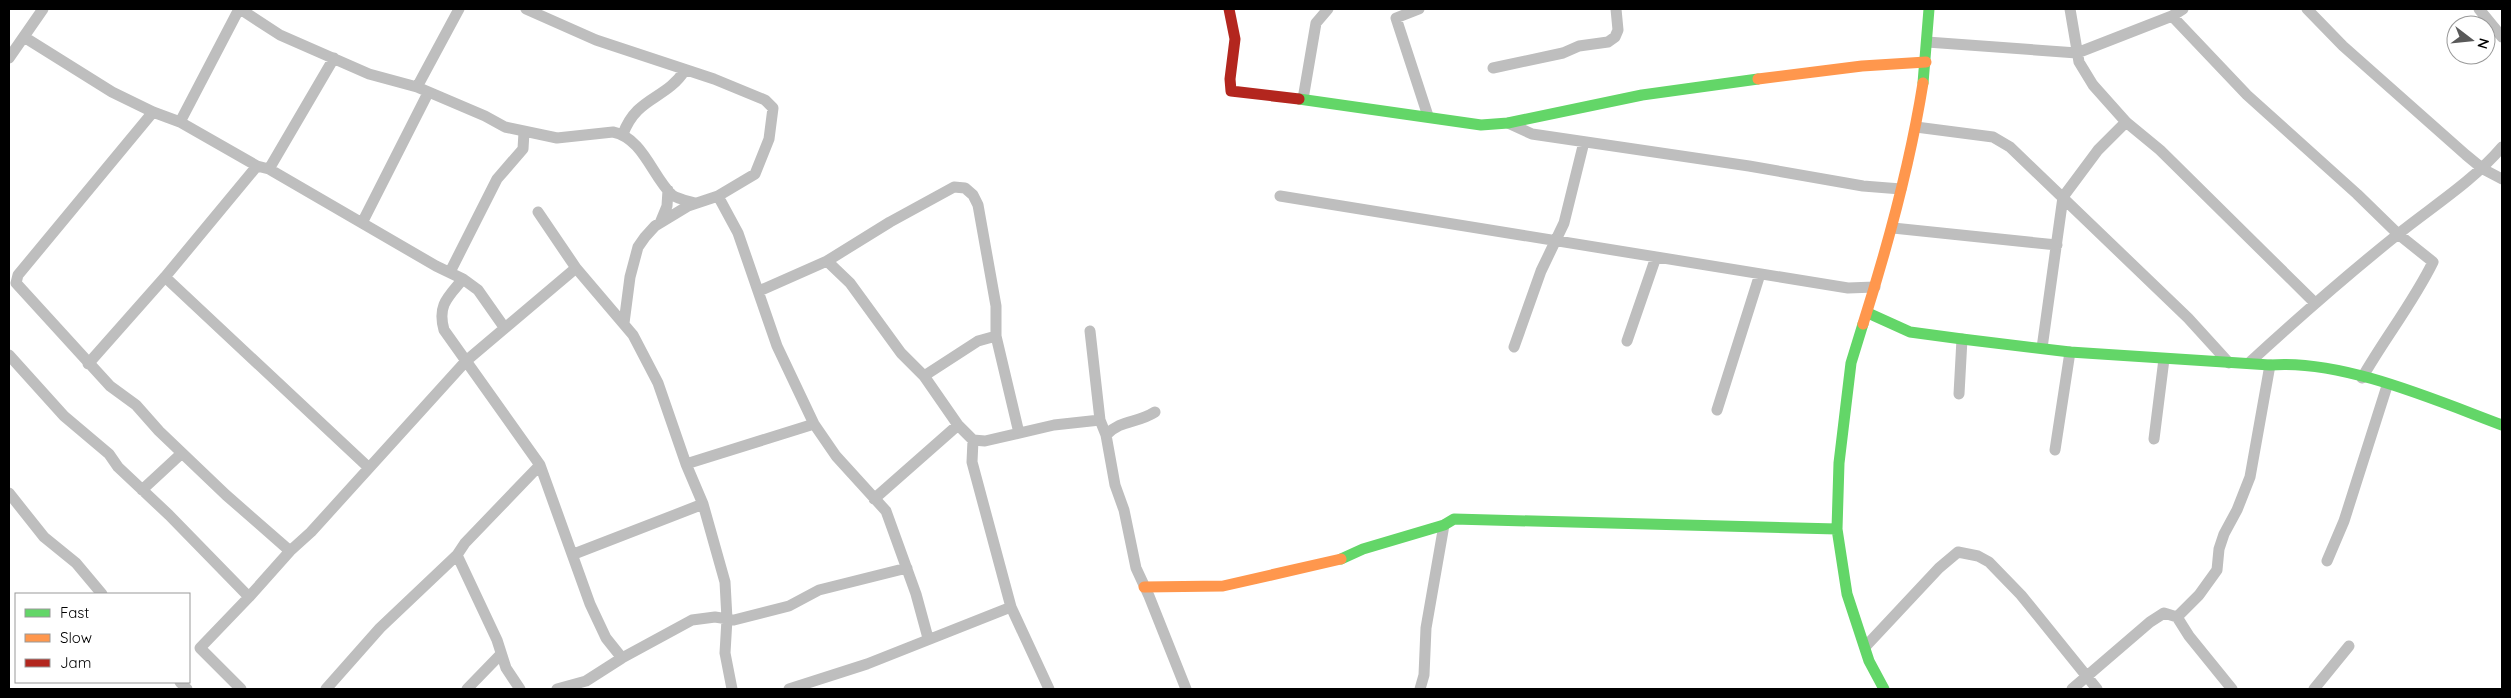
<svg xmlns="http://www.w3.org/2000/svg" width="2511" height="698" font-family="Quicksand,sans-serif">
	<rect width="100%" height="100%" fill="#fff"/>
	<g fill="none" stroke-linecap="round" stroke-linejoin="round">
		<!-- street -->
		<path stroke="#bebebe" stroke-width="11" d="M240,9L280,35L369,74L417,87L485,116L505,127L557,138L613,132C643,138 652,176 672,195C678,199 688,201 695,203
			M526,9L596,40L714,79L765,100L773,108L769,139L755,174L718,196L688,206L655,226L645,237L638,247L630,277L624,323
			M1419,9L1396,18L1428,116
			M2070,9L2079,62L2093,85L2126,122L2160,150L2315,303
			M2307,9L2343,46L2466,155L2483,169L2502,179
			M2479,9L2502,37
			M2172,16L2247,95L2357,194L2398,234L2433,262C2413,303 2384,339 2362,378
			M24,37L112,92L153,112L180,122L257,166L269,169L436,266L463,279L478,290L504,327
			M1927,42L2077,53L2172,16L2183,9
			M9,58L43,9
			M1493,68L1563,53L1579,46L1608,42L1615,37L1618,30L1616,9
			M417,87L459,9
			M1303,99L1316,23L1328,9
			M153,112L18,275L16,283L110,386L136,405L159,431L226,495L290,551
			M180,122L239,9
			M1508,123L1532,134L1749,166L1863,186L1901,189
			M1916,127L1993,137L2010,147L2188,318L2229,363
			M623,134C637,96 666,100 685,70
			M269,169L334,58
			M718,196L738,233L777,346L814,424L836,456L886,511L916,594L928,638
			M1280,196L1848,288L1875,287
			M538,212L576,268L633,335L658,383L686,464L703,504L725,582L727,619L725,653L732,689
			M362,223L428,93
			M660,223L667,206L668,190
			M1893,228L2057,245
			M827,261L850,283L901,353L924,376L958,425L973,440L972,462L1011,607L1049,689
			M450,272L497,179L523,149L524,132
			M165,277L368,467
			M463,279C448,297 437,305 444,330L540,465L590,604L606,638L622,658
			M759,291L827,261L890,222L954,187L965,188L973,195L978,205L996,306V336L1019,433
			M1090,331L1100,420L1106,435L1115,485L1124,510L1136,568L1149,596L1186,689
			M1627,341L1656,257
			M1514,347L1541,271L1564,223L1584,142
			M2042,348L2063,197L2098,150L2126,122
			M9,355L64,416L109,454L118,467L169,515L249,597
			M2250,362C2298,318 2347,275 2397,235C2433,206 2472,182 2502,147
			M88,364L165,277L257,166
			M924,376L978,341L996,336
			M1959,394L1962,339
			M1717,410L1760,274
			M1106,435C1122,419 1136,424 1155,412
			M2154,439L2164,359
			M973,440L985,441L1054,425L1100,420
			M2055,450L2070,352
			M686,464L814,424
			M142,490L182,453
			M9,493L44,537L76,563L102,594
			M874,499L958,425
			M574,554L703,504
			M457,555L497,640L506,668L520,689
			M2327,561L2344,521L2387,386
			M2177,617L2189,636L2232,689
			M1865,647L1939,568L1958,552L1978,556L1989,562L2021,595L2097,689
			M180,682L187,689
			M241,689L200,648L249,597L290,551L311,532L466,361L576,268
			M326,689L380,628L457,555L465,543L540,465
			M467,689L500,655
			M557,689L586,681L622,658L692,620L715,617L734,620L789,606L819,590L907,568
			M789,689L867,664L1011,607
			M1420,689L1424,675L1426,628L1444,525
			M2072,689L2150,622L2164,613L2177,617L2199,595L2217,570L2219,549L2224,534L2237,510L2250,477L2270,365
			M2314,689L2349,646"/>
		<!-- fast -->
		<path stroke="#63d668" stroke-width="11" d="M1923,83L1929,9
			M1299,99L1481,125L1508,123L1642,95L1758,79
			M1868,313L1910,332L1962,339L2070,352L2270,365C2342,359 2435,400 2502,425
			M1863,324L1851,363L1839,463L1837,529L1847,594L1869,661L1884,689
			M1341,559L1363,549L1444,525L1454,519L1837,529"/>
		<!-- slow -->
		<path stroke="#ff974d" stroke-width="11" d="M1758,79L1862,66L1926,62
			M1863,324C1888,245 1910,165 1923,83
			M1144,587L1223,586L1341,559"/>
		<!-- jam -->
		<path stroke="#b3261e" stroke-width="11" d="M1229,9L1235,39L1230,79L1231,91L1299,99"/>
	</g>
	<!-- border -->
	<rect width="2511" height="698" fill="none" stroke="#000000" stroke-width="20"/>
	<!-- legend -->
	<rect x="15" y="593" width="175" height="90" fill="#ffffff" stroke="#999999"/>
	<rect x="25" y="609" width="25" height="8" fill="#63d668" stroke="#999999"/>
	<text x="60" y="618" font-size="15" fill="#000000">Fast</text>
	<rect x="25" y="634" width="25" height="8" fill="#ff974d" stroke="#999999"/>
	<text x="60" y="643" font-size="15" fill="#000000">Slow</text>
	<rect x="25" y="659" width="25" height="8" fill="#b3261e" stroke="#999999"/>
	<text x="60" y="668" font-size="15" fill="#000000">Jam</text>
	<!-- north arrow -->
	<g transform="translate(2471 40) rotate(106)"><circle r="24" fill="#ffffff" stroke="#999999"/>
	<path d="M0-4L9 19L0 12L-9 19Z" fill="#595959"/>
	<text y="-8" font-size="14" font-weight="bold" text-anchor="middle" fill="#000000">N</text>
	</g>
</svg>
